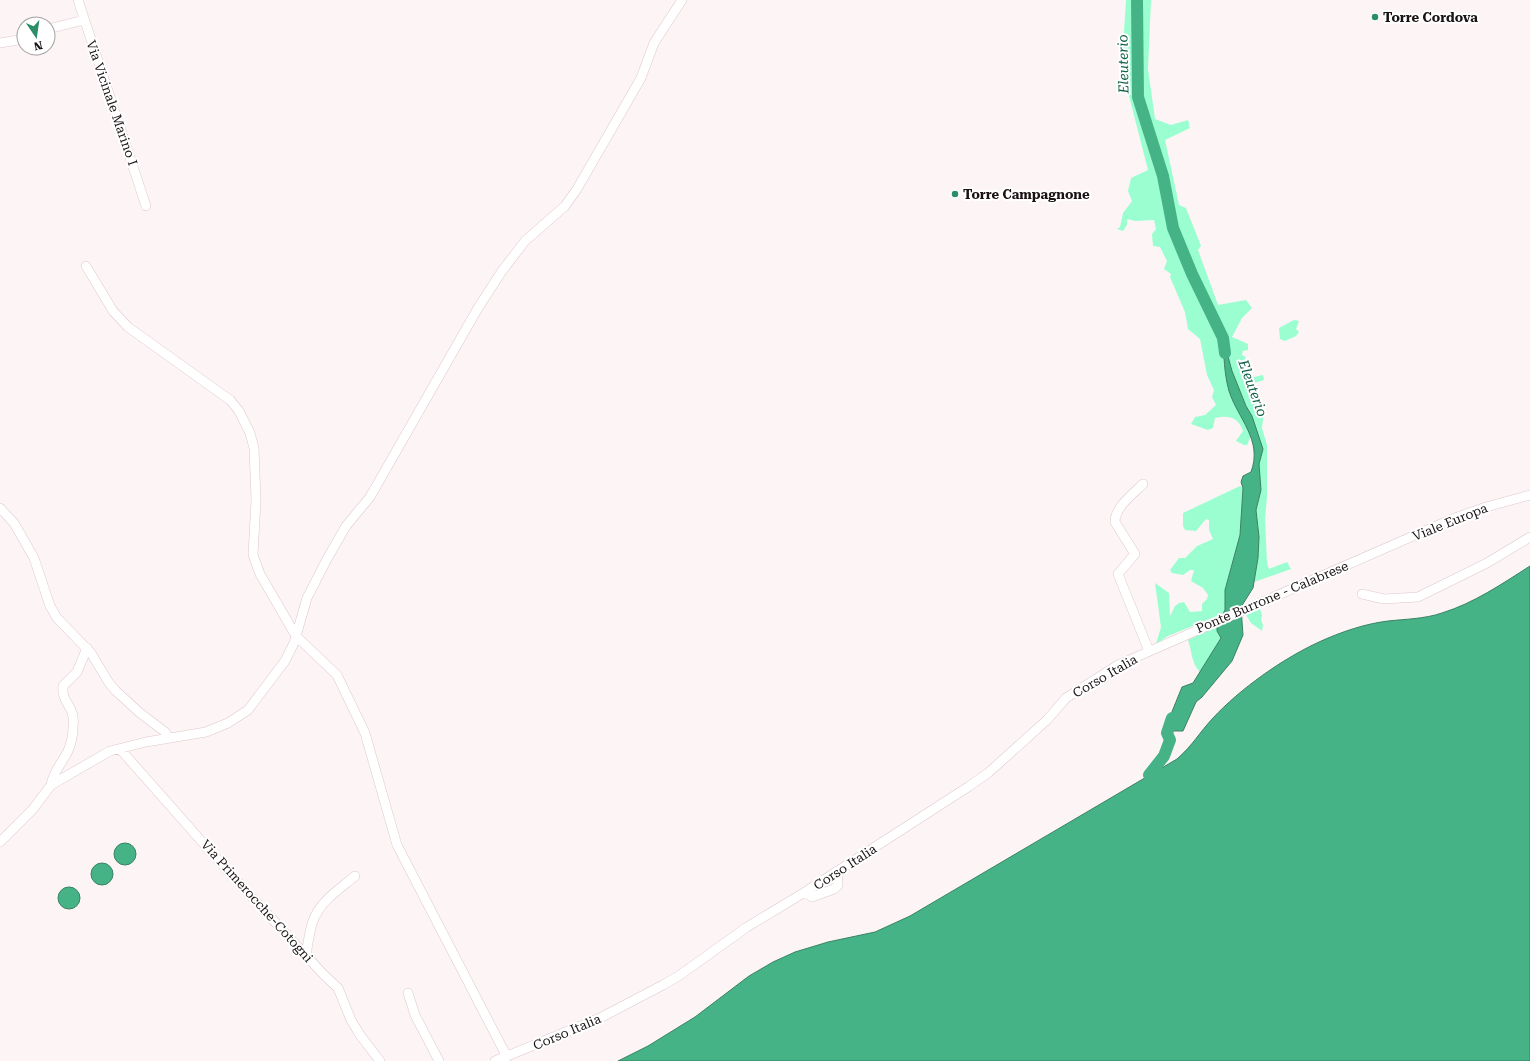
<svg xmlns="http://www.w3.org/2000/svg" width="1530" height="1061" font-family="'Roboto Serif',serif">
	<rect width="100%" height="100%" fill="#fdf4f5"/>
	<!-- green -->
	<path fill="#9afed1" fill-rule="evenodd" d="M1126,0H1151L1148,69L1155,119L1171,125L1188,120L1190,128L1165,140L1179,205L1186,208L1201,246L1198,250L1218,305L1246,300L1252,308L1242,318L1232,337L1248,344V350L1243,351L1242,355L1246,357L1241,368L1242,374L1249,378L1263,375L1264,380L1251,384C1252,395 1255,404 1264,411L1262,428L1267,445V497L1265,519L1267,563L1269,569L1287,562L1291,569L1254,582L1258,558L1259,537L1256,510L1261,490L1259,464L1263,449L1252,416L1246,406L1232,371L1224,341L1225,373L1230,392L1251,436L1247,445H1244L1236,441L1243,431C1238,417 1229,415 1215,418L1213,428L1208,430L1191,424L1195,417L1205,415L1216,405L1212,397L1214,390L1207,375L1200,339L1188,329L1185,312L1170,277L1171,274L1164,269L1167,261L1160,247L1153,246L1152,234L1156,229L1154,220L1135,221L1127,219V225L1123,231L1117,229L1120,227L1123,213L1132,201L1128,191L1131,178L1148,170L1126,84L1123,48ZM1180,246L1211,312V313Z
		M1294,320L1299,321L1296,329L1299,332L1296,336L1285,341L1280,339L1279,328Z
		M1240,486L1243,488L1240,535L1225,590V610L1222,614L1168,636L1156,644L1161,627L1155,583L1169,593L1170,616L1175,606L1179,603L1184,602L1190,612L1202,611V604L1207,599L1208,595L1203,588L1191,581L1194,570H1190L1183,575L1172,573L1170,570L1179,558H1185L1197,546L1213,539L1209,530V520L1206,519L1196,531L1185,530L1183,526V513Z
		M1260,609L1262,615L1261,620L1263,625L1262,631L1251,623L1246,615Z
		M1217,626V631L1221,638L1200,672C1191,663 1192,651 1188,640Z"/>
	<!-- water -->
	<path fill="#46b387" stroke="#398364" d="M1223,338L1232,371L1246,406L1252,416L1263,449L1259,464L1261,490L1256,510L1259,537L1258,558L1253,588L1241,607L1243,635L1232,661L1202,697L1196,702L1183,731H1172L1169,735L1167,733L1169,719L1182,687L1193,683L1221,638L1217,631V626L1225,610V590L1240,535L1243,488L1241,482L1243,476L1251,472C1263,440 1238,419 1229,391C1224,373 1224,356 1223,338Z
		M1530,566V1061H618L648,1046L695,1017L749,976L773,962L795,952L828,942L875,932L910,916L1177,759C1193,745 1199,733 1213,718C1240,689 1282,659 1319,642C1341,632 1364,624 1388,621C1406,619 1424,619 1442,613C1474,603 1502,584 1530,566Z
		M114 854a11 11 0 1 1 22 0a11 11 0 1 1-22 0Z
		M91 874a11 11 0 1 1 22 0a11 11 0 1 1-22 0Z
		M58 898a11 11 0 1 1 22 0a11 11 0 1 1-22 0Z"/>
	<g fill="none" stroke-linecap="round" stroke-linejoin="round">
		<!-- river -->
		<path stroke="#46b387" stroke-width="12" d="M1137,0L1138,97L1163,176L1173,228L1192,274L1223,338L1225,353
			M1149,775L1164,756L1170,740L1167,733L1172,718"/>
		<!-- minor casing -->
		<g stroke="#dec8cb" stroke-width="10">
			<path id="minor" d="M78,0L146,206
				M48,29L84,20
				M0,43L24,39
				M86,266L113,311L128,327L230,400L239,411L250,433L254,448L256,500L253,555L260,574L296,636L337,675L365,733L397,845L507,1057
				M1143,484C1133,494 1115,507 1115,522L1135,554L1118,574L1149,651
				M0,508L14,523L34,558L50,606L57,618L91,653L109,683L116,691L140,713L165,732L169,738
				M1362,594L1384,599L1418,597L1487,563L1530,537
				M120,749L226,869L324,975L338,988L351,1020L360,1035L380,1061
				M51,785C53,772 62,763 68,751C71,744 73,735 73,727C76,705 61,704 63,686L77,672L87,648
				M0,842L33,809L51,785L110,751L146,742L206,732L228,723L248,710L285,661L294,643L307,598L327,559L346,526L370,497L478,308L502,271L525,241L565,206L577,189L641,78L654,43L682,0
				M805,892L812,897L834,889L838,885L837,871
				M306,955C308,944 309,932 313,921C320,901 340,889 355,876
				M408,993L415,1015L439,1061
				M495,1061L600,1018L663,985L680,975L747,927L805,892L968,787L988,773L1047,720L1066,698L1118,665L1452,519L1486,507L1530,495"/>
		</g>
		<!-- minor -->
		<use href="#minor" stroke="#fff" stroke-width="9"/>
	</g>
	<!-- markers -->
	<g fill="#2b8e68" stroke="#fff" stroke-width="1.5">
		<circle cx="1375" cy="17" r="4"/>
		<circle cx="955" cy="194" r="4"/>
	</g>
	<g text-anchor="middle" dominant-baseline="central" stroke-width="4" stroke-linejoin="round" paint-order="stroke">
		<!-- poi labels -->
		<g font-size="13" font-weight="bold" fill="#1a1314" stroke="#fff" text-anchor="start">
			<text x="1383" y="17">Torre Cordova</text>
			<text x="963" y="194">Torre Campagnone</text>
		</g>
		<!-- street labels -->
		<g font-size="13" fill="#1a1314" stroke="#fff">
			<text transform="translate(112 103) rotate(71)">Via Vicinale Marino I</text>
			<text transform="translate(1450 522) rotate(-22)">Viale Europa</text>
			<text transform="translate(1272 597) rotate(-23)">Ponte Burrone - Calabrese</text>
			<text transform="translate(1105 676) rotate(-30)">Corso Italia</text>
			<text transform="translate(845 867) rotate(-33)">Corso Italia</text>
			<text transform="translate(257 901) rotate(48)">Via Primerocche-Cotogni</text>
			<text transform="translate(567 1032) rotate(-23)">Corso Italia</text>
		</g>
		<!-- water labels -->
		<g font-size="14" font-style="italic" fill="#0e6245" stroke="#fff">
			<text transform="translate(1123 64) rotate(-91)">Eleuterio</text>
			<text transform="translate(1253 388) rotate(70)">Eleuterio</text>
		</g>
	</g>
	<!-- north arrow -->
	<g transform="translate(36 36) rotate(167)"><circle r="19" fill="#ffffff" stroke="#a3a1a1"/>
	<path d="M0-3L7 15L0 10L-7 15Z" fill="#2b8e68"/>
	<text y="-6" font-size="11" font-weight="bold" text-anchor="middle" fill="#1a1314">N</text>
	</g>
</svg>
